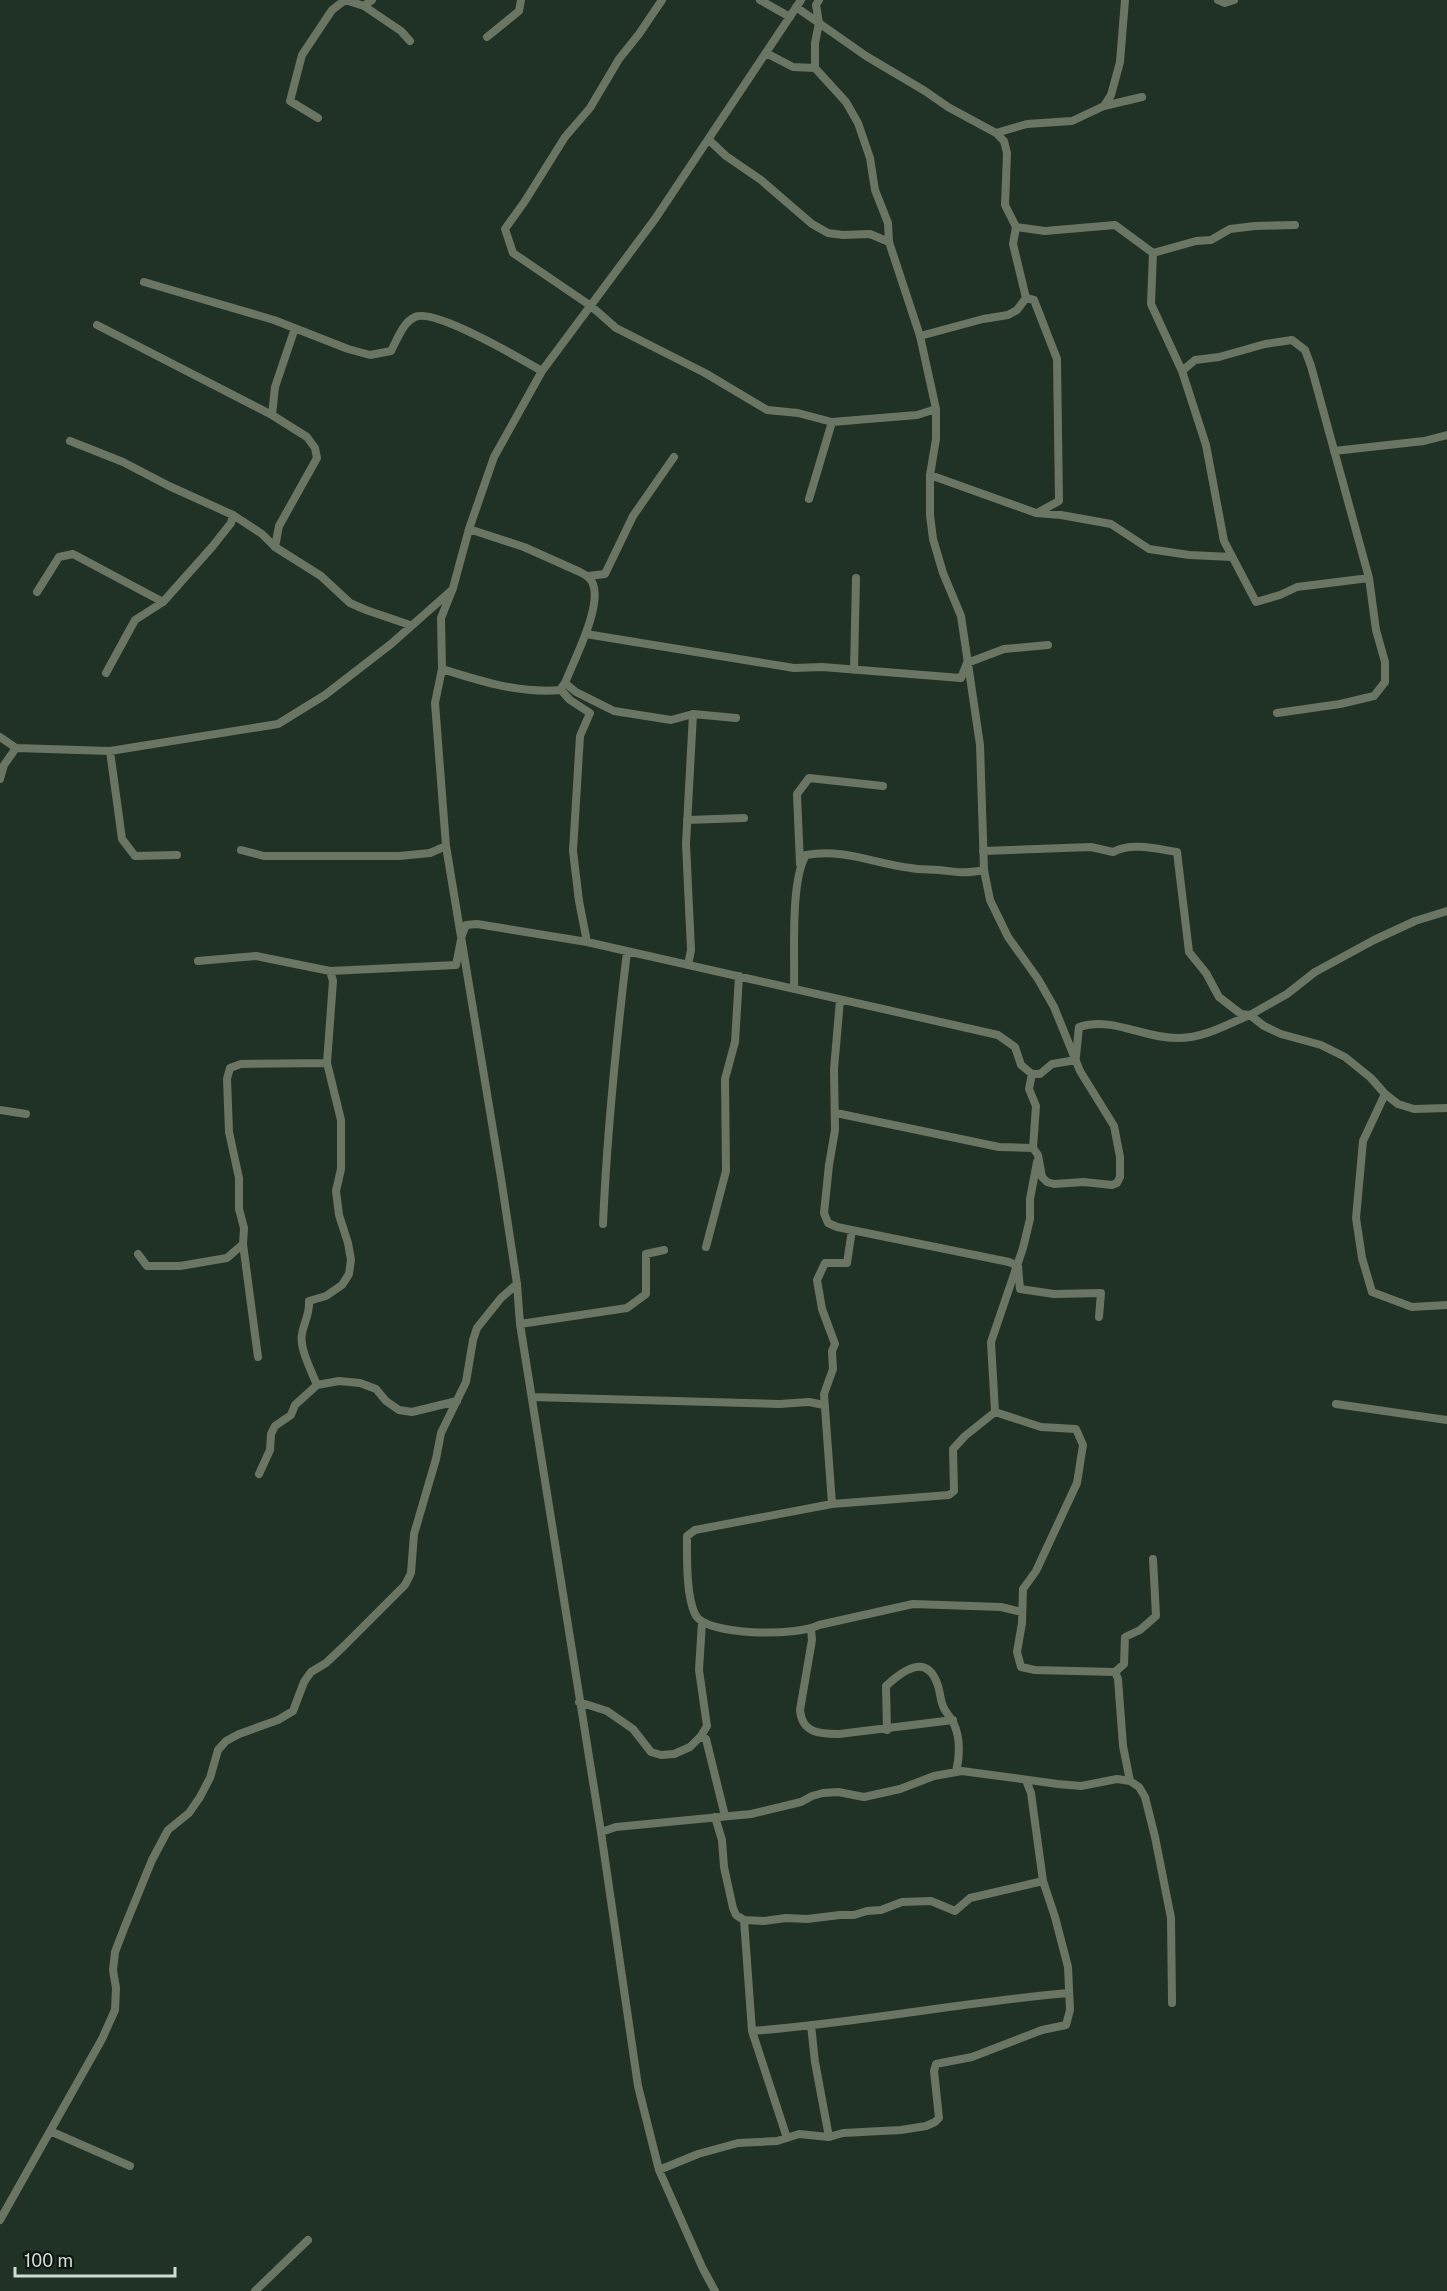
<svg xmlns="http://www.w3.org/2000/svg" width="1447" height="2291" font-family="'Public Sans',sans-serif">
	<rect width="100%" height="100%" fill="#203126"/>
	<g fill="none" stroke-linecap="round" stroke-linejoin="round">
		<!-- street -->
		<path stroke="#6b7563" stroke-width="8" d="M662,0L639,34L619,59L590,108L565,137L525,201L505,229L513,253L591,306L616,328L705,373L767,410L798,413L832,422L917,415L936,409
			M760,0L790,17
			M819,0L816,5L819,23L815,43V68L846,102L858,123L870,158L875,190L888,223L889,242L920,336L936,409V439L930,475V515L933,539L943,573L961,616L980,745L984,870L990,900L1008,937L1038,979L1054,1007L1080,1071L1114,1126L1120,1157V1177L1117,1183L1112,1185L1084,1182L1054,1184L1047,1182L1042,1177L1038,1155L1033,1148L1036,1106L1029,1089L1032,1074
			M1218,0L1225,3L1234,0
			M364,6L401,31L410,41
			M796,7L866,56L925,91L948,107L996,133L1004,141L1007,153L1005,205L1016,227L1013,244L1026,298L1017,310L1008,315L983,319L920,336
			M487,37L519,11L521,0
			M766,53L793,67L815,68
			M1104,106L1142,97
			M318,118L290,101L302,55L332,10L345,0L364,6L372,0
			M996,133L1027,124L1072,121L1104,106L1111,95L1120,62L1125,0
			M709,140L726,156L761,180L812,224L828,233L843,235L870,234L889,242
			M1016,227L1045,231L1115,225L1153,253
			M1153,253L1151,304L1182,371L1206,445L1224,541L1256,602L1280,595L1297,587L1369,578
			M1153,253L1196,241L1211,240L1230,229L1255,226L1295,225
			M144,282L274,320L348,349L370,355L391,351C397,340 403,322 415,317C435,308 521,359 542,371
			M1026,298L1034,300L1057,359L1059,501L1037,513
			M97,325L272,415L307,437L315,448L317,458L279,526L275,547
			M1182,371L1195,360L1219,357L1265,344L1292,340L1305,350L1311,366L1369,578L1376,630L1385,662V682L1374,696L1340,704L1277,713
			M272,415L275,387L295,328
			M70,441L123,462L169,486L233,515L262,534L275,547L321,576L350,603L366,610L410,625
			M1334,451L1424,441L1447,435
			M930,475L1036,513L1061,515L1111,524L1149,549L1189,555L1232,557
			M809,499L832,422
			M469,529L524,547L580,572C586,575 591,578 593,584C602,607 574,660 565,683
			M588,576L605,574L633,516L674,457
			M37,592L59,557L73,554L163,602
			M586,634L794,668L822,667L961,678L967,663L1004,649L1048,645
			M442,669C480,681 521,694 561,690
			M854,670L856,578
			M106,673L135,620L163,602L212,547L231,523L233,515
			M562,687L565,683L576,692L614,711L671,720L693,714L736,718
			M561,690L570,700L590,713L580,736L573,851L579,901L587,942
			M0,737L16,748L110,751L278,724L325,695L391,644L452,590
			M110,751L122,839L135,856L177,855
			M0,779L4,765L16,748
			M687,820L744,818
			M241,850L264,856H399L430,853L446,846
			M983,851L1091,847L1113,852C1131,842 1157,849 1177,852L1189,952L1206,973L1219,997L1241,1014L1250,1015L1287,994L1315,972L1374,940L1415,921L1447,911
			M800,864L797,794L809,778L883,786
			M198,961L256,956L330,971L456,965L462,935L466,925L477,924L587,942L998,1035L1015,1047L1021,1065L1032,1074H1040L1052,1064L1076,1060
			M688,965L691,950L686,844L693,714
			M794,988C795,955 790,881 806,855C843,848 876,864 911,868C920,870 930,869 939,870C959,872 963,874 984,870
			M840,1000L834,1069L835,1130L829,1165L824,1213L828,1223L837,1227L1009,1262L1018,1266L1020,1289L1054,1294L1101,1293L1099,1317
			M1076,1056L1079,1027C1113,1016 1144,1039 1179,1038C1205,1038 1227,1024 1250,1015L1264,1026L1281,1034L1321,1045L1345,1057L1371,1078L1385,1094L1398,1104L1414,1109L1447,1108
			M1385,1094L1363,1141L1356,1218L1362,1258L1372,1292L1412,1307L1447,1305
			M0,1110L26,1114
			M836,1113L999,1147L1033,1148
			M603,1224C607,1133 616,1043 627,952
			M243,1244L258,1357
			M706,1247L726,1171L725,1079L735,1042L739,976
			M138,1254L147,1266H180L227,1258L243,1244L244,1228L239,1209V1178L229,1132L227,1079L230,1068L241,1064L327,1063
			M520,1324L627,1308L646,1294V1254L664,1250
			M317,1385C312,1372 299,1348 302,1334C304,1322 310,1314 309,1301L326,1296L342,1285L349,1274L351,1260L348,1243L339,1215L336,1191L341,1169V1120L327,1063L333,981L330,971
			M532,1397L779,1404L809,1402L824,1405
			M1336,1404L1447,1420
			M995,1412L965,1436L953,1449L954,1491L949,1495L832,1504L695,1530L687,1536C687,1557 686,1595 695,1614C705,1637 799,1636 819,1625L913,1604L1001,1607L1022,1612
			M995,1412L1041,1427L1076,1429L1083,1445L1077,1483L1036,1571L1023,1589L1022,1623L1017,1652L1021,1667L1035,1670L1115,1672L1118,1679L1123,1746L1130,1781
			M995,1412L991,1342L1023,1248L1030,1219V1199L1037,1162
			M259,1474L270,1450L271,1434L275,1426L291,1415L295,1405L317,1385L339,1381L360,1383L376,1389L386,1401L399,1410L412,1412L457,1401
			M832,1504L824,1394L833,1369L832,1351L835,1344L822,1309L817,1280L825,1263H847L852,1230
			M811,1629L812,1640L800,1710C802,1733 819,1734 839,1734L953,1720
			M1115,1672L1124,1664L1125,1637L1140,1630L1156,1616L1153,1559
			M579,1702L607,1711L633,1729L651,1752L661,1755L674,1754L690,1747L701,1736L707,1726L699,1670L702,1622
			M887,1730L886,1686C902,1671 926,1653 937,1683C940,1690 940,1699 943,1706C945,1712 950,1716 953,1722C961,1738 960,1755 956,1772
			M701,1736L706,1739L725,1816
			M715,1817L722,1840L724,1867L733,1908L736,1915L744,1920L764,1921L786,1918L807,1919L840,1915H854L867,1911L881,1910L902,1902L931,1901L955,1911L970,1898L1043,1881
			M601,1832L616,1827L751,1814L801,1802L812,1796L823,1793L838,1792L864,1797L900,1789L934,1776L962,1771L1058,1784L1081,1786L1117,1779L1130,1781L1139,1787L1145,1797L1155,1837L1171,1918L1172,2003
			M744,1920L752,2031L787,2138
			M811,2025L815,2062L829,2137
			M752,2031C858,2023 963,2002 1069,1993
			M50,2131L130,2166
			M659,2170L698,2154L738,2143L777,2141L799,2134L829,2137L843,2133L901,2130L926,2126L935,2122L939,2118L934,2071L936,2064L972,2057L1042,2030L1066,2025L1070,2010L1068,1967L1055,1917L1043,1881L1031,1793L1026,1780
			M0,2220L102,2039L115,2010L116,1988L113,1970L115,1952L125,1926L152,1860L168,1830L189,1813L200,1797L210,1778L218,1750L226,1741L239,1734L278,1720L293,1711L304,1682L311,1672L326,1663L344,1646L405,1585L411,1573L414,1534L436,1459L441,1433L466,1382L473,1340L477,1328L501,1298L517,1284
			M255,2291L308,2240
			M715,2291L703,2269L659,2170L638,2086L601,1832L520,1324L517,1284L501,1178L446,846L435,703L442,669L441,618L453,588L469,529L494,457L542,371L655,219L801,0"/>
	</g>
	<!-- scale -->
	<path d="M15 2267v9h160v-9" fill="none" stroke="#d1dcd4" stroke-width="3"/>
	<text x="24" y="2267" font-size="18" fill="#d1dcd4" stroke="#0f1712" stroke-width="4.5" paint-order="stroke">100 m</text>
</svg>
